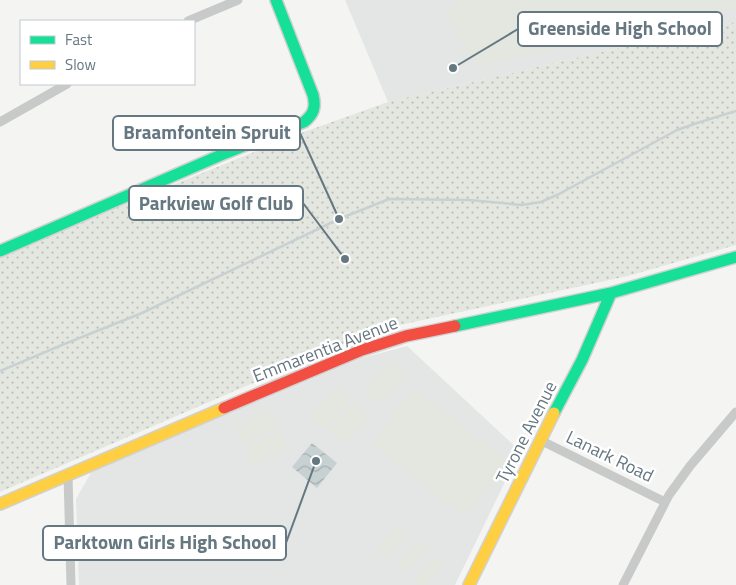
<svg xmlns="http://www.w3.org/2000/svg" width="736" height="585" font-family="'Titillium Web',sans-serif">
	<defs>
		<pattern id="grass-dots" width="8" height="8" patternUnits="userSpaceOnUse" patternTransform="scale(1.25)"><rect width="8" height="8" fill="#e4e6e0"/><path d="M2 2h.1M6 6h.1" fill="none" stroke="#bcbfbb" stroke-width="1.8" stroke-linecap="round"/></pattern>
		<pattern id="water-waves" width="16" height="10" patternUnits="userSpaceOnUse" patternTransform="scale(1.25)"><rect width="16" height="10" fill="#c8d1d2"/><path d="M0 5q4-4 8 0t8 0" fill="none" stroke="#a6aeb0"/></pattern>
	</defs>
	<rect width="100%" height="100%" fill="#f4f4f2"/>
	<!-- built -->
	<path fill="#e4e5e5" d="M345,0H736V22L674,35L388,102Z
		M407,346L520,451L455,585H79L76,499L92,471L362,358Z"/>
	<!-- grass -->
	<path fill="url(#grass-dots)" d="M736,22V245L628,276L381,329L346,343L0,492V255L301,133L388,102L674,35Z"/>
	<!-- pitch -->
	<path fill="#e4e6e0" d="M459,0H736V9L477,67L445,10Z
		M390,360L406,374L380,404L364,391Z
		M337,386L352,399L326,430L311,416Z
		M414,388L508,461L464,517L371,444Z
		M355,401L370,415L345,445L329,432Z
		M271,408L279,427L243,443L234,425Z
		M280,431L289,449L252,466L244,447Z
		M399,524L409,534L388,557L378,548Z
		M417,540L427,549L406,572L396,563Z
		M434,556L444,565L426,585H419L413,579Z"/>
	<!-- water -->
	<path fill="url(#water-waves)" d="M312,443L337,463L317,488L292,467Z"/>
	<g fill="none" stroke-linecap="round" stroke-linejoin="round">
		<!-- stream -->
		<path stroke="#c8d1d2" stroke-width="2.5" d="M0,371L62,345L142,313L339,219L389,199L469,200L522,205L541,202L559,194L677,130L697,123L736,111"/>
		<!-- fast casing -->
		<g stroke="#d0d1d2" stroke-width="14">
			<path id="fast" d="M0,251L221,155L304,122C314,114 316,107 313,95L276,0
				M455,326L611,293L736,257
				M554,413L582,360L611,293"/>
		</g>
		<!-- slow casing -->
		<g stroke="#d0d1d2" stroke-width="14">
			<path id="slow" d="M0,504L224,408
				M469,585L554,413"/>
		</g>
		<!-- jam casing -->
		<g stroke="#d0d1d2" stroke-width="14">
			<path id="jam" d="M224,408L362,350L406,336L455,326"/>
		</g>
		<!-- street -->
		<path stroke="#c8caca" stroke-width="9" d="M188,21L238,0
			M0,122L67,84
			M540,440L665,502
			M68,475L71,585
			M623,585L669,495L690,466L736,412"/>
		<!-- fast -->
		<use href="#fast" stroke="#16e098" stroke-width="11"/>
		<!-- slow -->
		<use href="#slow" stroke="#ffcf43" stroke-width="11"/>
		<!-- jam -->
		<use href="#jam" stroke="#f24e42" stroke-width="11"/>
	</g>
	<g text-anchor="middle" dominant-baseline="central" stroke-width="5" stroke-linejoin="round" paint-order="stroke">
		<!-- street labels -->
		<g font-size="18" fill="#657781" stroke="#fff">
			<text transform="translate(325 349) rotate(-21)">Emmarentia Avenue</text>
			<text transform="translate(526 432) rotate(-63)">Tyrone Avenue</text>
			<text transform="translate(610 456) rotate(26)">Lanark Road</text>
		</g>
	</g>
	<!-- callouts -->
	<path fill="none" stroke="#657781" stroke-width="2" d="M453 68L518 29M339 219L300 133M345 259L303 203M316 461L286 543"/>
	<g fill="#657781" stroke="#fff" stroke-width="2">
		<circle cx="453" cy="68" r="5"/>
		<circle cx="339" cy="219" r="5"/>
		<circle cx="345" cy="259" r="5"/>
		<circle cx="316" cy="461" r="5"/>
	</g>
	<g fill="#fff" stroke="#657781" stroke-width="2">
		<rect x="518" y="12" width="204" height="34" rx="5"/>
		<rect x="113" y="116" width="187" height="34" rx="5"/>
		<rect x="129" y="186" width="174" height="34" rx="5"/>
		<rect x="43" y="526" width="243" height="34" rx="5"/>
	</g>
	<g font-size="19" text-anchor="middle" font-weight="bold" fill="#657781">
		<text x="620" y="35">Greenside High School</text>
		<text x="207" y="139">Braamfontein Spruit</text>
		<text x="216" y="210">Parkview Golf Club</text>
		<text x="165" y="549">Parktown Girls High School</text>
	</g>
	<!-- legend -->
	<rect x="20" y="20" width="175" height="65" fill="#ffffff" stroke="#c1c9cd"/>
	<rect x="30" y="36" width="25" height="8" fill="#16e098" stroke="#c1c9cd"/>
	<text x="65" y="45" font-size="15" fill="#657781">Fast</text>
	<rect x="30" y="61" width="25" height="8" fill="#ffcf43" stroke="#c1c9cd"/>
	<text x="65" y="70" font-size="15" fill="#657781">Slow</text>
</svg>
